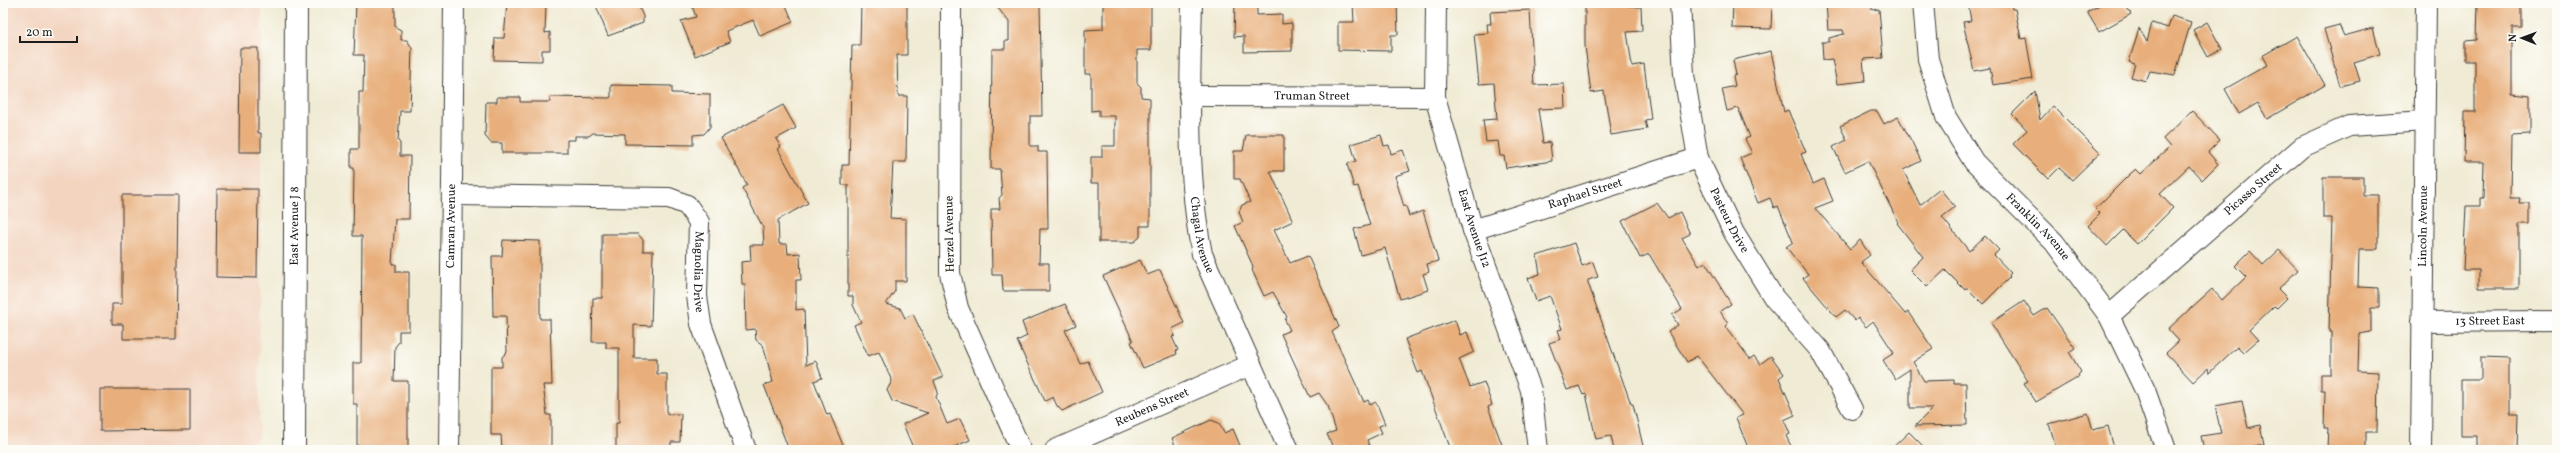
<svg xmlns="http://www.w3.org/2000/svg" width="2560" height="453" font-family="Vollkorn,serif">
	<rect width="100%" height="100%" fill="#fdfcf7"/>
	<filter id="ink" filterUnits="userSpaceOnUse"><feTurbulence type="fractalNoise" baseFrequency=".025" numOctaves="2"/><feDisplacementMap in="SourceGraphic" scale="8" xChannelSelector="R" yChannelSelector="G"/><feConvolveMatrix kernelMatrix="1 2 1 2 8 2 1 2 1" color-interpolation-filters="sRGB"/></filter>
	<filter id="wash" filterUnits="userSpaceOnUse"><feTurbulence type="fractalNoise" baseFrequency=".012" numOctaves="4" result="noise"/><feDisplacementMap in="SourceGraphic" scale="16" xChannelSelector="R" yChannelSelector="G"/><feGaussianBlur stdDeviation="0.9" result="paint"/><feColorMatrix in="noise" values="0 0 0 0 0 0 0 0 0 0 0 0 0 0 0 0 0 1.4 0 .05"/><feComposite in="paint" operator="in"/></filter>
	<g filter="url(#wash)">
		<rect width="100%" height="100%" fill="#f0ebd4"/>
		<!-- built -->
		<path fill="#f3d4bf" d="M3,3H262L259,438L246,449H3Z"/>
		<g id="blocks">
			<!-- building -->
			<path fill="#e8af7c" d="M356,3H395V27L401,30V40H407L412,48L410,111H400L398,141L400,143V156H410L409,219H395L392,264H396V272H409V331H399V342L395,347L394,381H408V450H357V404H353V363H361L362,236H353L354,168H351V149H359V92H363L364,55H354Z
				M507,3H546L545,33L550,32V50H542V61L494,60L495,38H504Z
				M595,3H637L643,16V23L608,36Z
				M691,3H785L793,22L760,36L753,20L726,31L730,42L695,56L681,21L696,17Z
				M861,3H907V55H897L898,96H907L906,162H893L890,218L906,219V281H895V291L886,304L900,308L905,318L913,314L943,377L934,381L938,392L936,397L947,424L960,419L970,440L947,450H914L903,424L928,413L892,401L887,390L892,381L879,352L868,356L854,325L861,322L853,305V296H848V185H842V165H849L852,45H860Z
				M994,3H1040L1042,116H1030V146H1038V152H1047L1048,229H1040L1039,263H1049V291H1003L1002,275H992L991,209H1000L999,198L1002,195L1000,169H991L992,49H1005V41H1009V22Z
				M1103,3H1151V50H1137V83L1141,87V97L1150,98V226H1140V237L1134,242H1099V183H1091V157H1102V146H1115V116H1099V110L1091,111V74H1085V30L1103,29Z
				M1235,3H1257V15L1282,14V24L1292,23V51L1244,52V36L1234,37Z
				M1353,3H1397L1398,35H1391V51L1338,50V22H1354Z
				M1585,3H1627V6L1641,7L1642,31L1627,32L1632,66L1644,64L1651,119L1645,120L1647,129L1611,135L1604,91L1591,93L1585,46Z
				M1733,3H1772L1771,29L1732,28Z
				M1826,3H1871L1872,10L1879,9L1883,58L1863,59L1865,81L1837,84L1832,59L1823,60L1822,42H1829V38L1844,34L1843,30H1828Z
				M1968,3H2011L2012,9H2015L2021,39L2026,38L2033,79L1993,85L1990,68L1974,71L1963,22L1971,21Z
				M2103,3H2124L2131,14L2099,32L2087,12Z
				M2478,3H2521V27H2512V94L2530,96V134L2511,135L2510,198H2520L2519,203H2529V224H2519V288H2479V270H2463L2466,206H2480V198H2483L2484,162H2464L2465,112H2475V61H2465V41L2477,40Z
				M1530,10L1534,85L1564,84L1565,108L1538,109L1543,143L1550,142L1552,161L1506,168L1504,156H1500L1498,141L1486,142L1483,120L1497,119L1494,83L1479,84L1474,34L1488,33L1487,24H1491L1490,12Z
				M2172,16L2191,22L2175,75L2150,71L2146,81L2131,77L2135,64L2129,62L2139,28L2147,42L2152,23L2168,28Z
				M2207,22L2222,49L2208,57L2193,30Z
				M2339,25L2344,36L2373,28L2380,54L2354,62L2360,81L2340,86L2324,29Z
				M2297,36L2325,85L2267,119L2258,103L2239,114L2225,89L2267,65L2262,56Z
				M240,48H258V133H261V152H239Z
				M1771,51L1784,112L1788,110L1806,152L1801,154L1813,184L1824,179L1833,201L1815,208L1850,249L1860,240L1870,255L1861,262L1905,314L1908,312L1933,349L1913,362L1924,381L1954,380V383H1966L1967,425L1915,426L1933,408H1910V369L1895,379L1883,360L1894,353L1873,321L1866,327L1858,318L1855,321L1845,310L1836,317L1803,278L1808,274L1786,247L1793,242L1778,206L1774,208L1770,198L1758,203L1740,158L1752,153L1745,139L1750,137L1738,108L1727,111L1722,89L1735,86L1733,76L1736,75L1733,60Z
				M611,85L672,86V93L710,94V127L704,134L693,135V145L625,144V134L593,133L589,136H575V140H567V153H502V143H491L485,136L486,102H497V97H520V102H550V97L609,98L611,97Z
				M2035,91L2040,120L2053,106L2100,153L2072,180L2059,168L2048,179L2013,144L2027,130L2012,114Z
				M783,105L796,128L776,139L781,147L778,149L808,203L778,220L779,244H787L788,254L800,253L801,280H796V310L804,309L806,365L816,361L822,378L814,381L827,415L830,414L845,450H789L764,385L773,382L763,345L756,340L755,329L746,330L745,284H742L741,262L751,261L750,245H764L763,227L742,188L747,185L721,138Z
				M1871,111H1877L1884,124L1898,117L1912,142L1921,161L1903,170L1920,205L1940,189L1955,207L1942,217L1969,251L1985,236L1999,250L1994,255L2011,273L2009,275L2010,277L1983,304L1967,288L1965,290L1945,270L1927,287L1910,270L1923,257L1897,223L1898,222L1868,161L1845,172L1833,147L1847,140L1840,126Z
				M2192,111L2220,140L2208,152L2218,164L2202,180L2189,166L2160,194L2173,208L2137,244L2123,230L2107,246L2088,226L2100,214L2095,209L2130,174L2136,169L2141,174L2170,147L2163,139Z
				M1246,135H1284V171H1270L1293,221L1274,230L1290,263L1308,256L1339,327L1332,332L1364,402L1368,400L1370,405L1376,402L1385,424L1379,426L1382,433L1367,440L1371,450H1334L1327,434L1336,431L1328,406L1319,393L1310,397L1281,334L1290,330L1285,320L1287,317L1273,292L1264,296L1252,270L1253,269L1252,264L1235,226L1243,222L1239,212L1242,205L1250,202L1240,179H1234V151H1243Z
				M1381,135L1384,146L1389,145L1391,154L1403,150L1410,171L1395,176L1404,207L1406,206L1409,216L1423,211L1438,261L1427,264L1429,272L1423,274L1428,290L1400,299L1385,248L1361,255L1354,229L1370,225L1358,186L1354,187L1347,164L1356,161L1351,144Z
				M2323,177H2363V195H2378V249H2359L2358,287L2379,288V308H2371V332L2359,334L2358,371L2378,372L2377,432H2366V450L2327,448L2328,428H2324L2325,390H2321V374H2331V332H2329L2332,218H2323Z
				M217,189H258L257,278L216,277Z
				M122,195H178L176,339H123V324H112V304H122Z
				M1657,203L1668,218L1680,212L1690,234L1682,238L1699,266L1705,262L1731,304L1720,311L1728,324L1725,326L1750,359L1754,356L1760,364L1771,356L1784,374L1779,378L1795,415L1784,420L1790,434L1786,436L1791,446L1782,450H1749L1736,418L1743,415L1697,356L1687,362L1668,332L1678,325L1672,315L1682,309L1649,254L1640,258L1622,221Z
				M602,234H638L643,240V251H653L651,326L634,325V358H657V374H667V414H681L680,442H671V450H616V423H619V348H606V342H592L593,298H602Z
				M503,240L540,241V319H550L552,385H543L547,415H551V450H502L501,435H491V367H502V357L507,352L506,316H493L492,256H502Z
				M1574,243L1582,266L1593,262L1598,277L1588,280V283L1631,404H1633L1644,450H1614L1611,436L1596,439L1586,394L1583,395L1579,386L1567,390L1549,343L1561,339L1558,330L1562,329L1550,296L1536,301L1528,278L1540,274L1537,256Z
				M2279,250L2298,270L2278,289L2287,298L2277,308L2274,306L2249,330L2258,340L2243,353L2237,347L2209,373L2208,368L2193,382L2166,353L2179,341L2168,329L2212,289L2222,300L2246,277L2235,266L2250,251L2263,265Z
				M1140,260L1147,275L1160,270L1184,323L1172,329L1175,336L1172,337L1178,350L1176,351L1177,354L1143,368L1131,342L1133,341L1103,276Z
				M2024,301L2034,316L2047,308L2075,348L2069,352L2081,372L2078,375L2079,377L2036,402L2024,383L2028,381L1991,323Z
				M1065,304L1076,325L1065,330L1080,364L1088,361L1102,392L1062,411L1057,406L1053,397L1045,401L1017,341L1027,336L1022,322Z
				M1455,320L1460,335L1467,332L1474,352L1459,359L1470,387L1484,382L1492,405L1488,407L1504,450H1451L1422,371L1418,373L1405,339Z
				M2481,357L2509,358V413H2518L2517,450H2477V436H2461V380H2481Z
				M100,389H190V430L100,431Z
				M2242,401L2248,428L2260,425L2264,445L2239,450H2204L2201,436L2221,433L2215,406Z
				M2088,413L2093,430L2108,426L2114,448L2106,450H2057L2049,424Z
				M1211,420L1219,423L1224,433L1233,429L1242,450H1177L1172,438Z
				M1909,432L1927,450H1890Z"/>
		</g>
	</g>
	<g filter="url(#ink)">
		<use href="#blocks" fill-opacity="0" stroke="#3c3b38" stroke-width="1"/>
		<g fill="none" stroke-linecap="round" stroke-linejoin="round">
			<!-- minor casing -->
			<g stroke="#3c3b38" stroke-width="22">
				<g id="minor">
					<path d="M951,3L950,273L958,308L1021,450"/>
					<path id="s1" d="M1192,3C1190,86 1186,172 1202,254L1289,450"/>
					<path id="s2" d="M1436,3L1435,97L1473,230L1531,390L1538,450"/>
					<path id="s3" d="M1680,3L1684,75L1698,158L1734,233L1774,298L1820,350L1852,409"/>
					<path id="s4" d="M1923,3L1928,59L1946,117L1974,162L2054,242L2109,316L2145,390L2166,450"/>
					<path id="s5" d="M1189,96L1435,97"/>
					<path id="s6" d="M453,195L669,198L687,205L699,222L697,296L701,324L746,450"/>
					<path id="s7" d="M1473,230L1698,158"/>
					<path id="s8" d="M2109,316L2302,147L2349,126L2424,121"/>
					<path id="s9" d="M2422,322L2557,321"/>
					<path id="s10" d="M449,450L454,3"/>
					<path id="s11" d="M1055,450L1250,365"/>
					<path id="s12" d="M2421,450L2426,3"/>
				</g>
			</g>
			<!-- tertiary casing -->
			<g stroke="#3c3b38" stroke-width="24">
				<g id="tertiary">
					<path id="s13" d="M294,450L296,3"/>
				</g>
			</g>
			<!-- minor -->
			<use href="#minor" stroke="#fff" stroke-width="20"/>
			<!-- tertiary -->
			<use href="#tertiary" stroke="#fff" stroke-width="22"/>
		</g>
	</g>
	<g text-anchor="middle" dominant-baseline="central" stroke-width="3.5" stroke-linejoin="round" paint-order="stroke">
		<!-- street labels -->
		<g font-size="12" fill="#1c1c1c" stroke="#fdfcf7">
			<text stroke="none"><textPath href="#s5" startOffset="123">Truman Street</textPath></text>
			<text stroke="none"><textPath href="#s8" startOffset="192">Picasso Street</textPath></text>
			<text stroke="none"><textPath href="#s7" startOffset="118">Raphael Street</textPath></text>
			<text stroke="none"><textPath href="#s3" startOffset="226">Pasteur Drive</textPath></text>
			<text stroke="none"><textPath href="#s13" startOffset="224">East Avenue J 8</textPath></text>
			<text stroke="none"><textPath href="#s12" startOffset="224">Lincoln Avenue</textPath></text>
			<text stroke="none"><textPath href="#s10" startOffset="224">Camran Avenue</textPath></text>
			<text stroke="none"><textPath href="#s4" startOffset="261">Franklin Avenue</textPath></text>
			<text stroke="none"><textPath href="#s2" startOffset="231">East Avenue J12</textPath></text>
			<text transform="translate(950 234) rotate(-91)">Herzel Avenue</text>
			<text stroke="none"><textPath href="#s1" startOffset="233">Chagal Avenue</textPath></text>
			<text stroke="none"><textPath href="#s6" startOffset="306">Magnolia Drive</textPath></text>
			<text stroke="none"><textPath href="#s9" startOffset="68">13 Street East</textPath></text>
			<text stroke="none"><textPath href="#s11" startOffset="106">Reubens Street</textPath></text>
		</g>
	</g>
	<!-- margin -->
	<rect width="2560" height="453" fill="none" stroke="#fdfcf7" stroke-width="16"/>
	<!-- north arrow -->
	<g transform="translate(2522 38) rotate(271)" stroke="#fdfcf7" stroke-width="3" paint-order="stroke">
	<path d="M0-3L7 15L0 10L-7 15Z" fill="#1c1c1c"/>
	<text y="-6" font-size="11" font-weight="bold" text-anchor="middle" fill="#1c1c1c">N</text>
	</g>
	<!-- scale -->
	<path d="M20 36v6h57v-6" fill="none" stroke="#1c1c1c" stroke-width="2"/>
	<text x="26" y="36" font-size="12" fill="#1c1c1c" stroke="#fdfcf7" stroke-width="3" paint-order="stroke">20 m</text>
</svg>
